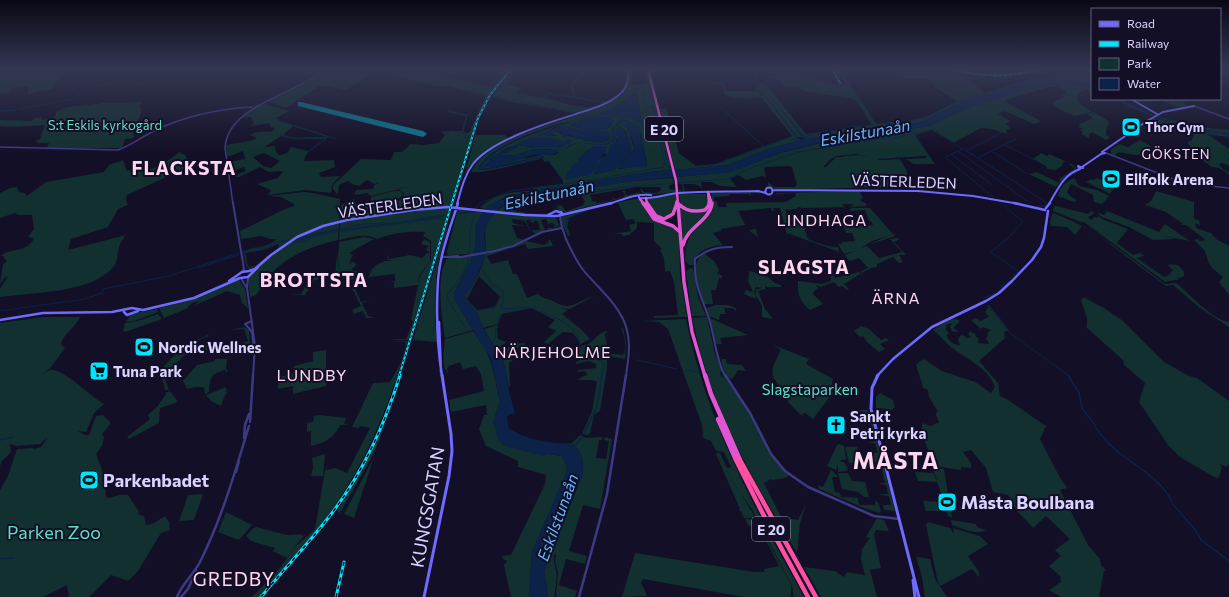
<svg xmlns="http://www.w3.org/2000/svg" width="1229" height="597" font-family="Commissioner,sans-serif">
	<rect width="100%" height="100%" fill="#130f26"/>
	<!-- green -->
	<path fill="#12302f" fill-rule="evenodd" d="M0,69H71L64,71L52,89L36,92L30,95L27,93L30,87L24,86L12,88L9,93L0,94Z
		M326,69H384L395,72L398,69H412L425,73L427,69H445L438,75L468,82L481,69H484L470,82L491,87L496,84L505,73L492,69L506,72L511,69L490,94L479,113L450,206L417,208L340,221L341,205L354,199L356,204L361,203V205L365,207L371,205V197L393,191H401L403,195L400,198L386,201L383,210L388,212L404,195L403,192L398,189L412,186L371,196L367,193L356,195L354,193L357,190L373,189L374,185L379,183L374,184L367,180L359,186L352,184L348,181L339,185L338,195L333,189V185L361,159L391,160L394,152H402L411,144L423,145L439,143L445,135L442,133L443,131H462L466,116L448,112L449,111L468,115L463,132L469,133L486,96L449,86C443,88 421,83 414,80L376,71L346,90L320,85L286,108L266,101L304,84Z
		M514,69H516L513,73L531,77L511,74L507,79L509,81L506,84L521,88L518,93L542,98L548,93L573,97L571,85L583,69H585L573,86L575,97C584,99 594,101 603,101C619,101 629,83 625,69L628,79L623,89L618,95L600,106L577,113L518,103L492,97ZM572,86L574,98L603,103L592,108L571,105L545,98L549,94L573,98Z
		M630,69L632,72V84H646L648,82L646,80L647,78L644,71L646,69L671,167L669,166L672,170L649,172L533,191L507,197L497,201L486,209L480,208C492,194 516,191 533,191L535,187L563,184V181L548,161L544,162L543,159L545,158L498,169L481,172H471C483,143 541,128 569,118L578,115L580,116V114C600,109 637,97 630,69ZM634,93L637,94L642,124L630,117L598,114L618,105ZM590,116L611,118L612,125L607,129L587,130L611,137C605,146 592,141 582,140V138L576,139V137L567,136L556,131L551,133L557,136L545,135C555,120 570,129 583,131L586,130L570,125ZM571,122C565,125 559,125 553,127C529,136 495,145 481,167L485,169L543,156L544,158L485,170H482L479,167C493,146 532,132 556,125C561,123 566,123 571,122ZM622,128L627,133L630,153L614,170L594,174C598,162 599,164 606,156C612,150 619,136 622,128ZM641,132L647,165L618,169C622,160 630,157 634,148L629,133ZM541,138L563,142L566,140L573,141L561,147L554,146L532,147L518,145L517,147L503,154L496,155L507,148ZM595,146L601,147L606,155L597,161L594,169L566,175L587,151ZM535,149H550L559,152L554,155L545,154L528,158L489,160L494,156L516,155Z
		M836,69H840L876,124L907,122L928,116L957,101L935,87L930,79H906L884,69H985V74C997,75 1005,66 1020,70L1021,72C1006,81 975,73 957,73L964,76L985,93L1023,81L1047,77L1060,69H1064L1049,79L1011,87L961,102L923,121L907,125L848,131L808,139L805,137L826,132L804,137L764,88L802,137H798L761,90H760L797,138L791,140L797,139L798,141L771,148L728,165L675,170L660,109L666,108L679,153L696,166L715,164L763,146L715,103L764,146L792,136L761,97C749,99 735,100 723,94L725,91L721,84L705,83L722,82L727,91H756L755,87L762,97L763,96L756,87L758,85L756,84V82L764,84L775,70L836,85H846ZM770,79H780L784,87L806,86L798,87L804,91L855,99L872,125L806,134L767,86H768L763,85H766V83Z
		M1068,69H1083L1092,73V83L1070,80L1054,79Z
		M1049,85H1072L1092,88V93L1087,90L1080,92L1077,98L1079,103L1092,112L1074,116C1067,112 1055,109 1052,102H1054L1065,97L1061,95L1066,94V92L1058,87H1049L1005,100L1009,104L1041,121L1034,124L1005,111L998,114L1011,121L1005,124L1011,128L1006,130L1007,134L992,129L981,128L955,142H952L932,130L915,135L935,164H914L911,163H912L906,159L926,158L927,156L875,159L857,154L837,156L831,159L823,167H826L836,157H843L845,156L859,155L880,160L900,159L907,171V175L887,188L876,187L778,190L771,188L768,185V182L774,187H794L797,185L792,167L788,166L765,167L764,168L766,177L762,176L746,180L738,175L730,179L737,187L720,186L712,182H701L702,189C698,183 692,184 683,184L685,191H690L679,192V189L683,191L682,185L677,182L676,177L730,172L780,153L833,140L929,126L965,109L1018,91Z
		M1132,99L1145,100L1183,99L1188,101L1183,102L1186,106C1171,109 1171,101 1161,101C1150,100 1142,106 1132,99Z
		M142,102L139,107L142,109L137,125L133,132L134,138L125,139L122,148H47L49,143H39L35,141L40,139L45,125L13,127L0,126V120L31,121L35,118L41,117L42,120L55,117L56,112L67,107L88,105V106L102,103Z
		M262,103L289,111L276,118L280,121L329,136C321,144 306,149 304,161L334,160L335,167L319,173L321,177L340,176L332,185L331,193L305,190L268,195L271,190L257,184L278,178L283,171L269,172L260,167L239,177H236L234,176L246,171L244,167L230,172L228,162L245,159L243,151L227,157L226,145C238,142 247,144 257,138L250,135C257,130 265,133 273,131L275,128L271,127L269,123L251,126L254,123L251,117L241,118ZM293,126L327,137L296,138L285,136L284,134ZM281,136L292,139H325L308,151L291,147L287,153L279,155L276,152L275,146L266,147V146ZM264,153L280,161L271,168L263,166L253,157Z
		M1093,112L1109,121L1107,122L1109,123L1106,130V135L1110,137L1106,140L1092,132L1089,135V138L1081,134L1083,132L1080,130L1083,129L1079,127L1080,124L1093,118L1087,114Z
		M1164,113L1157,117L1209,128L1229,130V133L1198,129L1155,117Z
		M1153,118L1203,132L1229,135V137L1207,134L1229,149V159H1227L1229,160V166L1222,163L1219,164L1224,170L1229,172V174L1219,168L1212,167L1192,153L1195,151L1190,149L1191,147L1188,144V142L1192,140L1194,135L1192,132L1149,121Z
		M475,135H505L508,138C490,147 475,157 465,174Z
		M1140,140L1151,146L1149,149L1150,150L1142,153L1143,154C1130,157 1129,152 1117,153L1115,156L1111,154V149L1120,144L1128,147Z
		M179,152L185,155L190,166L127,195L126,200L128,205L118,209L108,227L71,239L68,250L126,235C125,237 122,239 121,242C117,249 119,259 114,266C92,294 32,292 0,297V289L7,278L6,276L0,284L3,264L7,261L3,256H0C12,247 28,253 34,238L28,237L34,229L32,215H18L15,213L0,218V193L10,188L17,187L19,192L25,193L27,196L46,182L104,172L109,165L123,160L127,171L138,169L139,172C153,170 169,161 179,152Z
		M1041,153L1047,156L1049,154L1065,161L1062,164L1063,165L1056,170L1047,169L1046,166L1033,159Z
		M1070,163L1077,168L1066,176L1056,187L1029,174L1037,172L1059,183L1060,178L1065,175L1064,174L1066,175L1075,168L1070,165Z
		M673,178L674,184L670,185L669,189L676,190V192L650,195L642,193L640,189H641L644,192L657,193L661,190L660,187H637L590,195L593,202L595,201L597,203L613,200L612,197L615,199L624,197L625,194L622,191L625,190L626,195H628L640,192L639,194L566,212L558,210L557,206L561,205L566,211L584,205L583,203L585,202L582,196C559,201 536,200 514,207L513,211L537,214L551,213L555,208L554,211C541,219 511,213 496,211L511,201L529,197L632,181Z
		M1074,178L1079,186L1097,190L1109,196L1102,204L1094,202L1093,195L1071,184L1067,192L1070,196L1077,200L1074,202L1058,196C1059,186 1067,181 1074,178Z
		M1097,178L1115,186L1116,187L1109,194L1105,191L1086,182L1091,179L1094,180Z
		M857,191L860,192L863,198L860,199L862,202L866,203V206L851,207L849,206H853L852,204H842L843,206L847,207L803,208L798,207L797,209L785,210L787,215H790V217L787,216L791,225L802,224V227H804L808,239C814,242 831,248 838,247L839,253L837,251L787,233L788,239L780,208H773L774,211H772L771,208L738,211L748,230L756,229L758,237L748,230L745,225L721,229V231L713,233L723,245C710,246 696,250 693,265H689L685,261C685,247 688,236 698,226C703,222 709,218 711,212C714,206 711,200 712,193L759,192L769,196L763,193H751V196H750L749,194H730L728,196L714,197V201L717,202L718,207H727L726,203L786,202L796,196L795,193L778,194L772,196L778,193Z
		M1156,191L1194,202V219L1199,220L1200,225L1195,223L1196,228L1211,233L1216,239L1229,246V295L1219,282L1223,277L1212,268L1208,261L1205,251L1194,240L1198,239L1200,241L1206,240L1186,225H1179L1183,224L1166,212L1145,205L1151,201Z
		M304,192L313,193L340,199L339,221L292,239L256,267L249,269L246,265L243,251C256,247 266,248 277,239H270L261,236L241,239L240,231L285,209L294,206V204L281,197L268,196ZM278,244L279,247L255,266L249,267L247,263L246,255L244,253L265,250Z
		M676,194V201L673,212L666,216H657L647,200L648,198Z
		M679,194H706L708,205L703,209L689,210L681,204Z
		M634,199H640C644,207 648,217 655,221C664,225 671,225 679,232L680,273L687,317L654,318V316L678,315L674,282L670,271L665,272L664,258L660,250L662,249L654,241V223L638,222H637V228L629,235L623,236L621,234H613L631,231L629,225L636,223L633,219L626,220L618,203L591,209L569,218L567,228H568L570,235L568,236L562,223L561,216Z
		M711,205C704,220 688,227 682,244L680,207C691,215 701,210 711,205Z
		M1052,205L1088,214L1091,211L1095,213L1088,217L1091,220L1095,217L1098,218L1099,216L1102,219L1128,229L1117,243L1133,255L1140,253L1144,256L1137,258L1164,277L1169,275L1173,270L1168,266L1170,265L1168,264L1178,265L1184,272V276L1181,278L1176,277L1180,279L1165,282L1084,222H1081L1053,211V208L1055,207Z
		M449,208L409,340H385L406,339L413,322L411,319L420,276L431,260V241L423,236L425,232C408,231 393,233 377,239C366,232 350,238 339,240L340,222L417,210Z
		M453,208L439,260L436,277L435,323L437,342L413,340Z
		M458,208L485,211L473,254L448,255L447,252Z
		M851,208H870L893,234L888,236L894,234L895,236L868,245L888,236L872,241L861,248L867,246L879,258L902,252L890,239L897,238L900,239L894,242L906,255H899L903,262L899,263L893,257L877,264V267L871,268L862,273L860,272L868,268L859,258L849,261L845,255L855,251L844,254L838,244H842V242L855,241L852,233H846L843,224L856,223L858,227L873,225L871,221H869L865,210L850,211Z
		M1107,211L1159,232L1165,224L1190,241L1163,236L1175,239L1153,240L1129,227L1102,217L1098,214L1099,213L1104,215Z
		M495,212L555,217L560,226L547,230V228H554L555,224L551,223L548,224L546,219L541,220L545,230L534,234L532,230H540L538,221H534V223L530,222L531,220H526L532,235L525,221L512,219L513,223L525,226L512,225L517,238L524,240L505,248L485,252C488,234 479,229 495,212Z
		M1053,213C1096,229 1128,256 1165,284L1176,283C1187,291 1216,324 1229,321V327L1200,308L1173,285L1166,286L1098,235L1082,226L1075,235L1067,227L1051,226L1050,221Z
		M339,223L338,240C313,246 288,255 271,274C265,281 262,288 256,295L250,297L248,279C272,251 303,231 339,223Z
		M364,237L374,239L349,253L353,255L350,260V265L352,261L357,264L351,270L357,271L356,274L366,276L364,281V277L355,279L354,286L361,302L370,300L362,303L368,316L373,317L372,318H366L363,311L354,314L352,310L361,306L352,288L354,279L346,280L348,269L346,274H347L345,280L346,275L319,277L318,280H314L307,295L310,287L305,295H290L301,294L306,285L314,277L312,282L314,276L335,275L337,254L339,265L337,266H339L340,271L338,256L339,242Z
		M424,239L430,242V261L419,276L418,285L394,288V282H390L395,281V274L369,277L366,281L372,270L367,274L376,265L387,260L385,261H392L388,260L386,254L389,259L410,255L422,258L427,253H430L426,249L429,246L421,244Z
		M550,239L553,246L528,249L525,244L487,256L491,264L508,260L513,274H517L527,298L538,294C545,300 547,298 553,301C572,312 576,301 594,296L570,309L560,308L568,310L562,314L582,330L590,339L579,345V341L573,333L563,332L548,344L544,342L556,331L548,327L555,320L531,308L502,314L498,324L483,328L477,313L467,301L464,295C472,288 484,266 485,254L508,249L527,241L543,245L548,243V241ZM479,276L500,297L495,307L477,310L467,299Z
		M711,249L705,254L714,261L719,270L717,274L722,275V278H719L716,290H711L713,304H704C696,286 687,257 711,249Z
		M473,256C470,265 454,290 454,295C454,298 470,326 473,330L445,338C442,322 435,271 448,258Z
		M693,268L698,297L706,316H692L686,272L688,269Z
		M749,271L765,275L766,278L767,276L775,283L781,285V287H767L766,285L765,289L758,291L765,309L773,319L762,317V306L755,294L757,289L763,288L756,287L754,293L757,299L744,294L746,290L753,292L748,281Z
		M831,272L835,278L859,272L865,278L860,274L844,284L849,289L847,290L842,286L839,287L834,282L820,287L816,285L818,288L813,292V294L823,304L810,310C800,301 797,294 798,281L822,284L831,281V277L828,273Z
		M239,279L245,289L248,309L246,306L242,303L240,295L227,291L196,305V304L200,301L192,303L186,309L164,318L159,308L194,299Z
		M1083,297L1104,308L1123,321L1164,362L1189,376L1197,378L1229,401V464L1226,467L1218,463L1222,467L1219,478L1214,477L1180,457L1168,445L1139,402L1145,383L1123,364L1124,361L1086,327L1087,326V318L1081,300Z
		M716,305H728L736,308V311L733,308H724L726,314H720L719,320L709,316L706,308Z
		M987,305H989L1009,330L1004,332L1005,338L979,361L998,383L1000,396L1008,400L1046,426L1040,439L1059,476L1067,488L1060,490L1088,545L1100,559L1101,565L1106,570L1104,571L1099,597H1061L1049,590L1061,582L1060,576L1049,566L1061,556L1055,550L1070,539L1046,516L1033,528L1016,510L1008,495L993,492L986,468L971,450L963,452L971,463V468L961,467V470L933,466L922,432V423L930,426L939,422L936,415L937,410L929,397L928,390L923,388C923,384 917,370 916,364L924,359L942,371L975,382L991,393L995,387C988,367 967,360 951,347C945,342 940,335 933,330C940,325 953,315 960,321L954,327L955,330H958L957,332L952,331L950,327L952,323L946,325V330L949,333L946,336C950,341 953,345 960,345L958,340L960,336L963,335L967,338L971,337L968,334L970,331L975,334L976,337L979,338L978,343L989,344L986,338L988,336L987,333L991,330L983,327L981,329L971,320L976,318L980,321L989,317L985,312L988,307Z
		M157,309L158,311L156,313L134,321L126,322L131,314Z
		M158,314L162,319L125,332L123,331L125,323L138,321Z
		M43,317H80C76,327 64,333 61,344L65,348L51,367L40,377C43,375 46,371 50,370C62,367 92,398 104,404L94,413L86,432L78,431L85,435H89L96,416L103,415L111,423L102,434L104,437L102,446L96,454L102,470L106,496L108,498L120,495H128L139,512L138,514L144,516L146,525L154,523L165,516L169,522L170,530L161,533L138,571L128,581L111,575L89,597H69L67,585L43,597H0V490L8,476L17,449L33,448L34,449L41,447L48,437L40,444L16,446L10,444L11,452L2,461L0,466V323Z
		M707,317L715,354L722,371L720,373L722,377H724L747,409L770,454L789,476L785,478L772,480L771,479L764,483L781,517L798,520L806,504L800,523L797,553C762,495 727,436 706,371C700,353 696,335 692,318Z
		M710,318L712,319L748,335L720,338L722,344H716Z
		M686,319C707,423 753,505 804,597H793V590L792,586L753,511L735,485L716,453H720L727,468L731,467L724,452L716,451L711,441L703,438L702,425L668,329L659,322L641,321Z
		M498,325L497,331L498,339L507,342L500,346L504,351L513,344L525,343L526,353L524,354L520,346L508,354L513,360L509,363L510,387H509L503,359L496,346H494L484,329Z
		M861,326L869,329L881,340L886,338L889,340L880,344L885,349L879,352L867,342L863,336L860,337L854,331Z
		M244,327L249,330L250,345L234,350H197L196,343L194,341L208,335L209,336L196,341L198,345L239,344L248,341L244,329L231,330Z
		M623,328L626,342L625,359L607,356V368L600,411L594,415L590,433L588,435L582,434L592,411L597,382L592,380H577L588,374L584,371L577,372L578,370L596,368V364L589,361L576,364V362L583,359L579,355L566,349C574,347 584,347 591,342C596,338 599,333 606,331L608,333H605L608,353L623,355C627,349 625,334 621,329Z
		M473,331L485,348L492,365L500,402L493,422L502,444C520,452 542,453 562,456L567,466L566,474L532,552L529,597H511L504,565L507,561L503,559L502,556L511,555L545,484L546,475L518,467V461L486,446L479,429L484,415H487L486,405L451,412L449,400L484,391L481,374L476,366L463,369L460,362L449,366L447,369L448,372L447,373C441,364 444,350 445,339Z
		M408,341C391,401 368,459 332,510C311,541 284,569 260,597H252L280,568L295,547L315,529L325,470L335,468L347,473L370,428L360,426L359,428L352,427L373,383L390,382L401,362L406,346L405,342H390Z
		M192,342L195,347L193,354L192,351H189L169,370L164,377L169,390H165L162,376L159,373C167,360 180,351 192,342Z
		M773,345L809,359L806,364L833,379L830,391L851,392L845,395H831L813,419L805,413L801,415L788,402L789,393C767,378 770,371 781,350Z
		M326,350V386L293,394V386L278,389V377L293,374L294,366L313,361V352Z
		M215,359H227L226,369L228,372H226L225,370C211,374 210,377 209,392L205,394L204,387H195L187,389L183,381L197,365L215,361Z
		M721,359H726L727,364L742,365L746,371L738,370L733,378L728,379L723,368Z
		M226,387L227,394L225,395L221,406L211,401L206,395Z
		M170,391L178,402L160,408L159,423L129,439L127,437L150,419L148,415L157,407L166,394L165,393Z
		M880,393L893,400L895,407L890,411L887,409L879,408L876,412V397Z
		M391,409L374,453L340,513L337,511C358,478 377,445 391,409Z
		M861,410H867L870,413L895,511L884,510L883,505H891L889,496L881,495L880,494H888L886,485L880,484V483H885L880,462H872L871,453H878L875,443H868L875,441L873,433L868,432H873L871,423L863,422H870L869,417H867L865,413H860Z
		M319,415L346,418L344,424L350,425H340C334,438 325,443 311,446V431L307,432V423L313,422L314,416Z
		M580,435L586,438L602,437V440H599L596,458L606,459L609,441L604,440L605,437L612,439L600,509L583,505L569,551L587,556L585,564L566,559L559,585L577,591L575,597H556L558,572L555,562L556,555L554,554C553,561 555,564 556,570C558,579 555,589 554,597H548L544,572L583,473C583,460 582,452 572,443Z
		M840,444L844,446L846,459L841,460L840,462H844L848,469L846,471L838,472V465L836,470L827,466L837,445Z
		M845,447H857L861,463H849Z
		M715,452L754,515L752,518H744L741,511L738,510L740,509Z
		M325,454L323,476H311L313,468L312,458Z
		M374,457L354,518L344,514Z
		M933,468L944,469L952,518L948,516Z
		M831,470L837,475V477H832L835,492L840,493L841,497L858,498L859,505H875V501H876L879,504L881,511L879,513L864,508L819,489L818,485L823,487Z
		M915,472L934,473L937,482L918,481Z
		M838,473H848L852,481L865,482L869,497H864L858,492L842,489Z
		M203,494L194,520L179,521L188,495Z
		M923,501L942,502L945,511H926Z
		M226,512L252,525L239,540L218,532Z
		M877,518L884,520L889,531L876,530L874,534L881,568L870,570L877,597H821L804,567L835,571L844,577L847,572L865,575L861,559L862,549L870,538L866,537Z
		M745,519C753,519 756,521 761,528L791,585V597H744L643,579L641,582L647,596L622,597L635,553L754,572H764V569L779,566L758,524L749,526Z
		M951,520L976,524L977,527L986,530C976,536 962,528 952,525Z
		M928,522L950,528L953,533L954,532L953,528L980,536L988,544L968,556L979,572V577L972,569L940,586L937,578L926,525Z
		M256,527L287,535L301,534L303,536L307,533L296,545L287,558L273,551L275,548L251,541L246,536L253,528Z
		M916,557L930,559L935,579L947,597H925L922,577Z"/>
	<!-- water -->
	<path fill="#0c2248" d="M1064,69H1068L1055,79L1070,80L1092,83V88L1072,85L1040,86L965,109L929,126L833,140L810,145L780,153L737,170L723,173L632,181L511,201L499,208L487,223L484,235L486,249L484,261L470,290L464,296L467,301L477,313L484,330L494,346H496L503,359L510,395L515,413L510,414L507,417L509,428C526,440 551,444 572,443C582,452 583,460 583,473L544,572L548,597H529L532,552L566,474L567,466L562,456L550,454L544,456L509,447L502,444L498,439L493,422L500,402L491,359L454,299V293L471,261L475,247V227L480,216L488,206L497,201L534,191L649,172L728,165L771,148L798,141L760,89L798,137L801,140L804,139L764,88L805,137L808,139L848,131L907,125L923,121L961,102L1011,87L1049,79Z
		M634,93L637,94L636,96L639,105L638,106L639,107L643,125L630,117L597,114L618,105Z
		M1115,99H1120L1161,119L1198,129L1229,133V135C1188,131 1151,119 1115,99Z
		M585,116H586C577,121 567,123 557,126C534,133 494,147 481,167L485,169L543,156L544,158L485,170L478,169C492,140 557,128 585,116Z
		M590,116L611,118L615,121L607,129L587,130L609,131L611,137C604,146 592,141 582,140L581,137L577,139L576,140L574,139L576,137L569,135L563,138L561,132L556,131L552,133L557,136L545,135L533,137L560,126H566L583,131L586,130L570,125Z
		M620,119L630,121L643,130C630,127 627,114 614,129L616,139C606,150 591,143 579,143C573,144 569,148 564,149C581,134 602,153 613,138L611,130Z
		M630,123L641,132L647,166L618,169C622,161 630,157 634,148L632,139L623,124Z
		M620,125L629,138L632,149L630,153L614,170L594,174L597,164L609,152V146L618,140L615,131Z
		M529,138C537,138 558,136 563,142L566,140L574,141L560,148C551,146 541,147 531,148C527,148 523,145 518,145V147L503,154L495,155Z
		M595,146H606C607,156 601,155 597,163C594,167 593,171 591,175L566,179C566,173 573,163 578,162C580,153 589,151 595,146Z
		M535,149L560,150L551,156C528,149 506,170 483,167L494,156L516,155Z"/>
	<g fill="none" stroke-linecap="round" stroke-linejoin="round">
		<!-- stream-far1 -->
		<path stroke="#0c2248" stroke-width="1" d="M121,69L128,80
			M376,69L465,90
			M837,69L847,84
			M513,74L530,77
			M438,76L467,82
			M61,81L68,85L123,72
			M469,82L483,69
			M469,83L489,87
			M847,84L874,125
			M68,85L76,90
			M642,86L646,107L654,108
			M498,89L565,103
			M467,90L488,95
			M81,93L93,87L128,81L132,85L157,82L198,69
			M979,95L1024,81L1048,77L1060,69
			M494,96L575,113
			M574,97L605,102L609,100
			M544,98L548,94L573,97
			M959,101L978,96
			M716,103L764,147
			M569,105L592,108
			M646,108L647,114
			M19,109L73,99L79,94
			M0,111L16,110
			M449,111L467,115L463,133L469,138
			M589,112L612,102L631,85H648L668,165
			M581,115L631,119L659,140L665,163
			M280,121L336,139
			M877,124L909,121L927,117L958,101
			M875,126L878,127
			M933,129L963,149L945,157L993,197
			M651,131L648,115L656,119
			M444,132L453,131L463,133
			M281,135L292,138H327
			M806,136L851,127L872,125
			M1005,145L1039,162
			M964,149L1047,203L1045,206H1038
			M309,151L326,139
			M966,151L1001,133
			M959,152L1030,203
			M993,152L1026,173
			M951,154L992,185
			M977,158L1016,139
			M548,160L562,179
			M663,163V166
			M665,164L666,166
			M669,166V170
			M696,166L716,164L791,137L793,139
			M476,208L480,203L511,191L586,181L664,167
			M503,211L528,202L626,187L727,179L756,166L799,152L881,138H896L933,129
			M459,213L472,211
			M458,214L480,211
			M473,216L474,214
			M563,220L583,212
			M341,229L364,224L394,223L445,215
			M565,229L567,219
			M341,230L444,216
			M341,231L441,218
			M299,239L313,234L338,229
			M296,240H302L314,235L338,230
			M294,242H303L315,236L337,232
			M243,252L254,248H266L277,242L289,240
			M244,253L266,249L276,243L286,241
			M198,268L238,255
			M481,268L492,284L503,291L504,298L501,308C513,311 525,304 537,310
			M166,277L239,253
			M984,298L994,294L1018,271L991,252L1008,238L1023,222L1000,202
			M988,306L1010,333L1069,376
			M0,311L85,299L102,293L103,289L164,277
			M475,311L494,308
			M539,311C556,318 576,324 580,344
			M497,323L500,315
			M465,327L449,302L447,296C455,284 466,272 469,257C471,244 468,232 473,219
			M492,342L495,340L496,326
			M581,347L585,353L604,363L602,376
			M637,360L677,369
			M686,370L698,372
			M706,372H709"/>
		<!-- stream -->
		<path stroke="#0c2248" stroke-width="1.5" d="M1068,375L1079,393L1082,408L1095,425
			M1095,427C1102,436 1109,445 1118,452C1136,466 1162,480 1172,502
			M584,434L597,406L602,375
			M0,440L14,437
			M575,446L582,437
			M1173,504L1196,531L1201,540L1229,561
			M0,559L13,558"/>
		<!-- runway -->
		<path fill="#0a7a92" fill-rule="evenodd" d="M298,102H301L423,131L427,134L423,137L298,106Z"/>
		<!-- tertiary-far2 -->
		<path stroke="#3d3a85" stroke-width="1.5" d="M754,69L757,76
			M1194,106L1229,119
			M243,116L258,105
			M0,147L118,150C132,145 143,136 156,130C185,116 220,109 252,107
			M1106,153L1173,179L1201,185L1229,188
			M233,204L225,148C228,104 297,95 324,69"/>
		<!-- tertiary-far1 -->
		<path stroke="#3d3a85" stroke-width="2" d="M233,203L244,269L242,272
			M560,215C560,223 563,231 566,239C571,250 576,261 584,271C599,289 621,306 627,330C631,346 628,360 626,376
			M442,257H461L495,251L513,246L542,232L562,228
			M443,257L458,256
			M241,278L246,287
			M248,278L247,288L255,346L253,376
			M247,326L252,332L254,350
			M247,326L245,324L252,321
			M725,376C716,359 715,340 710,322C703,299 693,285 695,259C707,249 717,247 732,247"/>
		<!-- tertiary -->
		<path stroke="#3d3a85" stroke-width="2.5" d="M725,375L750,413L771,454L785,471L808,487L874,516L899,519
			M250,422L253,375
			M244,438L245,425L249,414
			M236,472L239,461
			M177,597C182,584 193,575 200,562C222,518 235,472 249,426
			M181,597L188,589L196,571
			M579,597L607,494L626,375"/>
		<!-- secondary-far2 -->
		<path stroke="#6f6bff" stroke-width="2" d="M1085,69L1092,72
			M1131,99L1157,114
			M1163,112L1194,106
			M1102,152L1147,121L1163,112
			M1078,166L1083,168H1079Z
			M1082,167L1101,154L1105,153
			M765.5 191a3.5 3.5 0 1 1 7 0a3.5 3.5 0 1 1-7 0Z
			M772,190L918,191L973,196L1020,204
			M639,196V198C652,200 666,194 679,193C706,191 732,192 758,191L766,193
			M457,204C461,190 464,176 473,164C492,140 547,123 576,114C591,109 608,105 620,94C628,87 629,79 628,69
			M608,204C622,200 637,193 651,195
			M1049,204C1058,189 1063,175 1080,169"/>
		<!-- secondary-far1 -->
		<path stroke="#6f6bff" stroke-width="2.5" d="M1014,203L1045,210
			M1046,208L1050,203
			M548,215L556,211L562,213
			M561,215L612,203
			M249,271L255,269L271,255L297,237L323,226L347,220L413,210L447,207L525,215L557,216L561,215V212
			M240,278L248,277L258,267
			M229,281L242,272L249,271
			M143,310L194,298L240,278
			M124,312L127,315L138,311
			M0,320L43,313L112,312L132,308L143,310
			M439,322L441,372
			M442,376C437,345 436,312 438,280C440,254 450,228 458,203
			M877,376L893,359L932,327L986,301L999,293L1012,281L1032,260L1041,247L1044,238L1048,211"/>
		<!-- secondary -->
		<path stroke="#6f6bff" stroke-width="3" d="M878,375L872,388L871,409L919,597
			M913,580L915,597
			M424,597L449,476L452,451L451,434L442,375"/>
		<!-- trunk-far2 -->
		<path stroke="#e055d1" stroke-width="2.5" d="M648,69L676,181L678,204
			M708,192L709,204
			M708,192L712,204
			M646,198L647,204
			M640,199L644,204
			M676,204L677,201"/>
		<!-- trunk-far1 -->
		<path stroke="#e055d1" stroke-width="3.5" d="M643,203L654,219L673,226L680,232
			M647,203L656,216L664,219L673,214L677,203
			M678,203L684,282L692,332L705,376
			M680,205C687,212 696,212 705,210L709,205V203
			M683,245C687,227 710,221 712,203"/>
		<!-- trunk -->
		<path stroke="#e055d1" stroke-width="4.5" d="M705,375L711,394L740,460
			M718,419L736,460"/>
		<!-- motorway -->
		<path stroke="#ff4fa3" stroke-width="4.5" d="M736,460L766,520L808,597
			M740,460L816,597"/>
		<!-- rail-far1 casing -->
		<g stroke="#00e5ff" stroke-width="2">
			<path id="rail-far1" d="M832,69L840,83
				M947,69C979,76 1009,79 1041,69
				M399,376L478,118L490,95L511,69"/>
		</g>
		<!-- rail casing -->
		<g stroke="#00e5ff" stroke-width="3">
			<path id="rail" d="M261,597C284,569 310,542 332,513C363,472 385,424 400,375
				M336,597L344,562"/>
		</g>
		<!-- rail-far1 -->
		<use href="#rail-far1" stroke="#130f26" stroke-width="1" stroke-dasharray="2.5" stroke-linecap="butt"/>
		<!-- rail -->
		<use href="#rail" stroke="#130f26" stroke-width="1.5" stroke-dasharray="4" stroke-linecap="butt"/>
	</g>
	<!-- sky -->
	<linearGradient id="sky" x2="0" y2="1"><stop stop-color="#0a0815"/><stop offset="0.45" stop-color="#333752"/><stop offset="1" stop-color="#333752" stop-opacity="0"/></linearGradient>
	<rect width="1229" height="153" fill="url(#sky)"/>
	<!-- icons -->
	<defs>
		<g id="stadium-square" transform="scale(1)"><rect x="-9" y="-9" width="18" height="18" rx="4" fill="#00e5ff" stroke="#130f26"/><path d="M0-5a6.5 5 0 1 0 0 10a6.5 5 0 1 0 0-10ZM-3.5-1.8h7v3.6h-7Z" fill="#111"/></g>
		<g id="supermarket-square" transform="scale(1)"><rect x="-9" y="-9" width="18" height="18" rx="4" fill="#00e5ff" stroke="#130f26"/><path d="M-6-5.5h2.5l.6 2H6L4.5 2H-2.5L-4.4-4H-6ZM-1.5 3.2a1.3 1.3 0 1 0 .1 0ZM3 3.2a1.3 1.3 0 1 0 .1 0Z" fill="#111"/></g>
		<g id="church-square" transform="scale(1)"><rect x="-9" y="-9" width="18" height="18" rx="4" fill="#00e5ff" stroke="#130f26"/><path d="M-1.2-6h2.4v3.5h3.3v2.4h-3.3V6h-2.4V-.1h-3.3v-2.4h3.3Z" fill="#111"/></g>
	</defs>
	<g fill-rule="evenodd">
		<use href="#stadium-square" x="1131" y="127"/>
		<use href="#stadium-square" x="1111" y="179"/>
		<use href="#stadium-square" x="144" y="347"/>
		<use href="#supermarket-square" x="99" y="371"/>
		<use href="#church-square" x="836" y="425"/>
		<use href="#stadium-square" x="89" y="480"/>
		<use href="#stadium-square" x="947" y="502"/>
	</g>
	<g text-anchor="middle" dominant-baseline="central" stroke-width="4" stroke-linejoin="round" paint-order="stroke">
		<!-- far-park labels -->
		<g font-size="13" fill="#5fe0c0" stroke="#130f26">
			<text x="105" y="125">S:t Eskils kyrkogård</text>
		</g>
		<!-- far-poi labels -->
		<g font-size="13" font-weight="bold" fill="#d9d4ff" stroke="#130f26" text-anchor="start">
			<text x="1145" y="127">Thor Gym</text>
		</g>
		<!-- far-neighbourhood labels -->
		<g font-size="13" letter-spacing="1" fill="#ffd6f0" stroke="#130f26">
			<text x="1176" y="154">GÖKSTEN</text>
		</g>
		<!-- shield labels -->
		<g fill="#130f26" stroke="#9e99be" stroke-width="1">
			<rect x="645" y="117" width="38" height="24" rx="3"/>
			<rect x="752" y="517" width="38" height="24" rx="3"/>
		</g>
		<g font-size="14" font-weight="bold" fill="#d9d4ff">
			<text x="664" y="129">E 20</text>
			<text x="771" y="529">E 20</text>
		</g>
		<!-- poi labels -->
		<g font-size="15" font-weight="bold" fill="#d9d4ff" stroke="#130f26" text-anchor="start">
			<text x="1125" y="179">Ellfolk Arena</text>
			<text x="158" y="347">Nordic Wellnes</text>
			<text x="113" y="371">Tuna Park</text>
			<text x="850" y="416">Sankt<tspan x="850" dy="17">Petri kyrka</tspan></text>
		</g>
		<!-- street labels -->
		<g font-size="15" fill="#d9d4ff" stroke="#130f26">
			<text transform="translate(904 181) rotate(2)">VÄSTERLEDEN</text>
			<text transform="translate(390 205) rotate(-8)">VÄSTERLEDEN</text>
		</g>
		<!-- park labels -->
		<g font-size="15" fill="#5fe0c0" stroke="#130f26">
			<text x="810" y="389">Slagstaparken</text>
		</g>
		<!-- water labels -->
		<g font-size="16" font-style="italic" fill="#62b6ff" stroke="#130f26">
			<text transform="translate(865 132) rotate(-10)">Eskilstunaån</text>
			<text transform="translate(549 194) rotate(-12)">Eskilstunaån</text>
			<text transform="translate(557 517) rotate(-70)">Eskilstunaån</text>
		</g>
		<!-- neighbourhood labels -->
		<g font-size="16" letter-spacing="1" fill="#ffd6f0" stroke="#130f26">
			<text x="822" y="219">LINDHAGA</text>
			<text x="896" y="297">ÄRNA</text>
			<text x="553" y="351">NÄRJEHOLME</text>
			<text x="312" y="374">LUNDBY</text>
		</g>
		<!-- near-poi labels -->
		<g font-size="18" font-weight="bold" fill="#d9d4ff" stroke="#130f26" text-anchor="start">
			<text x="103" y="480">Parkenbadet</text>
			<text x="961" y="502">Måsta Boulbana</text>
		</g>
		<!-- near-street labels -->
		<g font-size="18" fill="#d9d4ff" stroke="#130f26">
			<text transform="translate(427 507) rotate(-80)">KUNGSGATAN</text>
		</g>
		<!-- near-park labels -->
		<g font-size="18" fill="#5fe0c0" stroke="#130f26">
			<text x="54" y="532">Parken Zoo</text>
		</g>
		<!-- district labels -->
		<g font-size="19" font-weight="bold" letter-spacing="1" fill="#ffd6f0" stroke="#130f26">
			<text x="184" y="167">FLACKSTA</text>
			<text x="804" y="266">SLAGSTA</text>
			<text x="314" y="279">BROTTSTA</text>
		</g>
		<!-- near-neighbourhood labels -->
		<g font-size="19" letter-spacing="1" fill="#ffd6f0" stroke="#130f26">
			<text x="234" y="578">GREDBY</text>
		</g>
		<!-- near-district labels -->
		<g font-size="23" font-weight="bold" letter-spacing="1" fill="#ffd6f0" stroke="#130f26">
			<text x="896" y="460">MÅSTA</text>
		</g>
	</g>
	<!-- legend -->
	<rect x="1091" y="8" width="130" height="92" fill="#130f26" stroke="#625e7d"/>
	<rect x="1099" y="21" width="20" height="6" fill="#6f6bff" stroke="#625e7d"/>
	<text x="1127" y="28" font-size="12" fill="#d9d4ff">Road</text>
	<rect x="1099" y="41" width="20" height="6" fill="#00e5ff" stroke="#625e7d"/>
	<text x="1127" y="48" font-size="12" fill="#d9d4ff">Railway</text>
	<rect x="1099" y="58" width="20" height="12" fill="#12302f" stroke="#625e7d"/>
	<text x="1127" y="68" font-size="12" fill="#d9d4ff">Park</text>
	<rect x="1099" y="78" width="20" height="12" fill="#0c2248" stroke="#625e7d"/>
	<text x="1127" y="88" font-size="12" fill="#d9d4ff">Water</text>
</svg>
